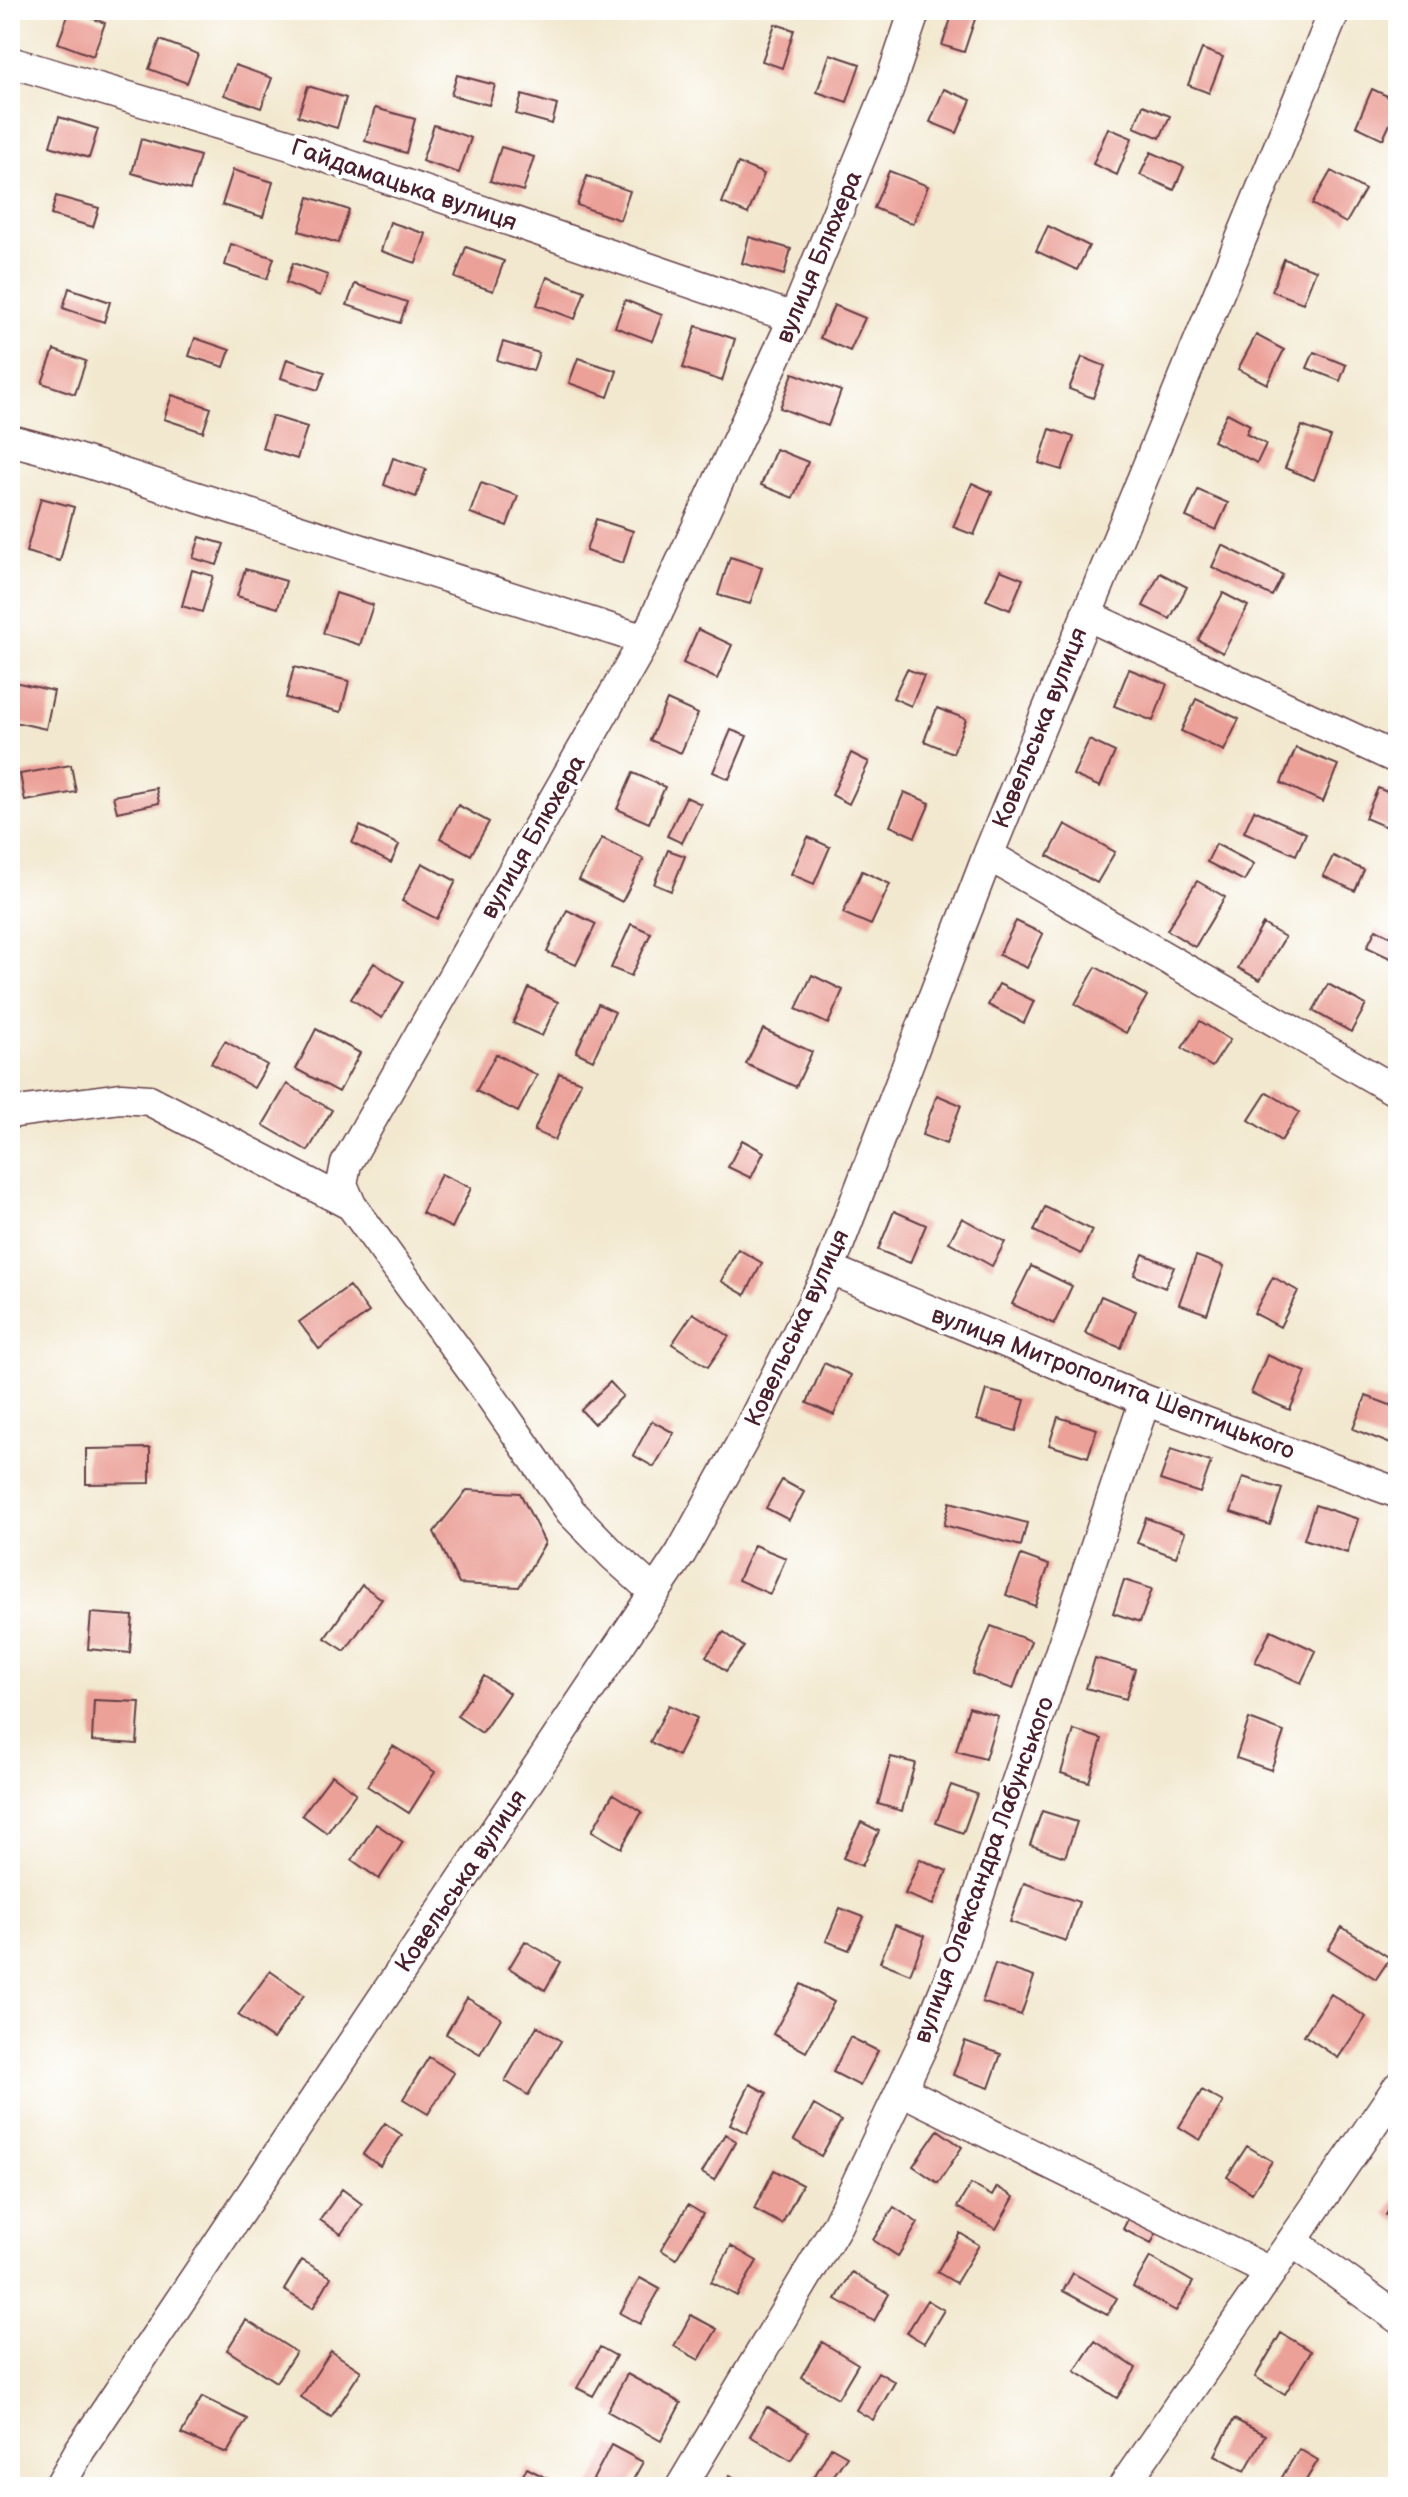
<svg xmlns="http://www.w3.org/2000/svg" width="1408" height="2497" font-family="'Balsamiq Sans',sans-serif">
	<rect width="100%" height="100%" fill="#fff"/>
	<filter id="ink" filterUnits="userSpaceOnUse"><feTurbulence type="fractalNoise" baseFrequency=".0125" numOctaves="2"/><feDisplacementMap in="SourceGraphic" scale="16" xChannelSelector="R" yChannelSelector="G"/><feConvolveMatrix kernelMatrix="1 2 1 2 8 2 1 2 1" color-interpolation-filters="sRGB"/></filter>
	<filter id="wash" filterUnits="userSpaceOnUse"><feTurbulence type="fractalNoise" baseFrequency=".006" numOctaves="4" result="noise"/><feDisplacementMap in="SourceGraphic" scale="32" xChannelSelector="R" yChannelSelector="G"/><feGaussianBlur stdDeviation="1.8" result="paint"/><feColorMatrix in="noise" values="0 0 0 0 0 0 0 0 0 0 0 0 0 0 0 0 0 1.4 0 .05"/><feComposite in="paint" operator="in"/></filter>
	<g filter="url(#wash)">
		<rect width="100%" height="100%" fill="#f2e8cf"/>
		<g id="blocks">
			<!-- building -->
			<path fill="#eba098" d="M70,10L105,23L93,56L58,43Z
				M954,10L976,16L964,52L942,45Z
				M775,24L794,30L782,68L762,61Z
				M160,40L198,54L187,83L149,69Z
				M1202,49L1223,57L1209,93L1188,85Z
				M830,54L860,64L847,102L817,92Z
				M235,65L272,78L261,108L224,95Z
				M457,75L495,85L489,105L451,95Z
				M308,86L346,98L337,128L298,116Z
				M944,89L971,100L957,133L930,122Z
				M1372,89L1398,101V107L1383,139L1356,126Z
				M522,95L557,105L552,124L516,114Z
				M1143,105L1170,116L1160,138L1134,127Z
				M375,108L415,119L406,153L365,141Z
				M59,117L98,129L89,158L50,146Z
				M434,125L471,138L459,173L422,161Z
				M1108,128L1132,138L1117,175L1093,164Z
				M141,139L200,156L190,190L132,173Z
				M501,147L534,157L523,191L490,181Z
				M1151,152L1184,167L1174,190L1140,175Z
				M738,163L764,174L748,214L722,203Z
				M233,170L273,182L263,217L222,205Z
				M889,171L928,186L913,224L874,208Z
				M1331,171L1365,190L1346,223L1312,204Z
				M587,176L630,191L620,220L577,205Z
				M56,196L99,208L93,227L51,215Z
				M309,197L349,210L338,243L299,231Z
				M390,222L426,234L416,263L381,251Z
				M1048,226L1089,246L1077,270L1036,251Z
				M749,237L791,249L784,275L742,263Z
				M231,244L274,258L267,279L225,265Z
				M466,247L504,261L493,291L455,278Z
				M1284,259L1316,270L1303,303L1272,291Z
				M293,263L328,275L320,296L286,283Z
				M547,277L585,291L575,319L537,305Z
				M355,284L407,302L400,323L347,305Z
				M69,288L110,302L104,322L63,308Z
				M625,300L662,315L652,341L615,327Z
				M834,305L865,318L850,351L820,338Z
				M696,326L735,339L722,381L683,368Z
				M1256,335L1284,350L1267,384L1238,369Z
				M195,338L230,350L224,367L189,356Z
				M503,342L539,353L533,371L497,360Z
				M54,350L86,361L75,394L42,383Z
				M1314,352L1346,365L1340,381L1307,368Z
				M1082,357L1105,366L1093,398L1069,389Z
				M578,358L617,371L608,397L569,383Z
				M287,359L325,372L318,390L281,378Z
				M793,373L841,391L828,426L780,408Z
				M172,395L211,408L203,432L164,419Z
				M1227,413L1250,425L1246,434L1266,444L1257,463L1213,441Z
				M272,416L307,427L297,459L262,448Z
				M1302,426L1331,437L1314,480L1285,468Z
				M1050,429L1074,437L1062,470L1039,463Z
				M776,449L808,462L793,498L761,485Z
				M393,458L426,469L416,497L384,485Z
				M481,483L518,496L507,526L470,513Z
				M972,483L992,492L974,535L953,527Z
				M1198,490L1228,503L1216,530L1186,517Z
				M41,498L74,507L60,561L26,552Z
				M596,519L633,531L623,563L586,551Z
				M200,537L224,544L217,565L193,558Z
				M1222,545L1283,575L1272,596L1212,567Z
				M730,557L762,567L750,604L718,595Z
				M245,569L286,581L278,608L237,596Z
				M192,570L213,576L202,612L182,606Z
				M1000,570L1023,579L1010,610L986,600Z
				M1160,573L1187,587L1170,619L1143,606Z
				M336,593L373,605L360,645L323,633Z
				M1223,593L1248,606L1223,653L1198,640Z
				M698,629L732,645L717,679L683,663Z
				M294,667L349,681L341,712L286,698Z
				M907,669L924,676L911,706L893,698Z
				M1129,669L1167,684L1153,721L1114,706Z
				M10,681L54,691L46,729L10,721Z
				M1196,699L1239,719L1224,751L1181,731Z
				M667,700L698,714L681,753L650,740Z
				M937,708L966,719L953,753L924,741Z
				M731,730L747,736L729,779L713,772Z
				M1089,740L1115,752L1100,787L1073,775Z
				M1296,748L1338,765L1323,802L1281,783Z
				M851,753L869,762L849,804L832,795Z
				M71,765L76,792L25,801L20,774Z
				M633,773L665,787L649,823L617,809Z
				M156,788L159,803L117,812L113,796Z
				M1378,788L1398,797V832L1365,818Z
				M904,792L930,803L915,837L890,826Z
				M686,797L701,804L682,843L667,836Z
				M458,805L489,822L471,855L440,838Z
				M1254,810L1306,833L1296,855L1244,832Z
				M1065,824L1115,852L1097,883L1048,856Z
				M360,826L399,845L391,863L352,843Z
				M808,837L830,847L814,884L791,874Z
				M602,838L644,859L622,902L579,880Z
				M1216,844L1254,864L1244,881L1207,862Z
				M668,850L685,856L671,891L654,884Z
				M1333,856L1364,870L1355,891L1323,876Z
				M422,863L456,881L437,919L402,901Z
				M862,871L890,884L871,925L843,913Z
				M1197,881L1225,897L1195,947L1167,930Z
				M567,910L596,924L576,965L547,952Z
				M1016,921L1043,934L1027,968L999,955Z
				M631,924L651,933L631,976L611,968Z
				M1263,924L1285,937L1260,980L1238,968Z
				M1376,929L1398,940V962L1367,947Z
				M374,963L404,982L382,1018L351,999Z
				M1096,967L1147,996L1126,1033L1075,1004Z
				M812,975L843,990L828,1024L796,1009Z
				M999,984L1034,1001L1024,1023L988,1005Z
				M1328,984L1366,1005L1351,1032L1313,1011Z
				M529,988L558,1002L542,1036L513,1023Z
				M598,1004L615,1012L593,1060L576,1052Z
				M1200,1021L1230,1040L1212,1067L1182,1048Z
				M316,1029L360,1053L339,1092L296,1069Z
				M763,1029L812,1052L796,1087L746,1064Z
				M225,1041L267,1065L254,1088L211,1063Z
				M496,1054L537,1075L518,1112L476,1091Z
				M559,1073L581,1082L555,1140L534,1131Z
				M287,1084L332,1110L308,1151L263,1125Z
				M1267,1092L1299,1112L1281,1141L1249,1120Z
				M937,1095L961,1105L946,1144L922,1135Z
				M742,1140L764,1152L751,1178L728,1167Z
				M441,1174L471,1188L452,1228L422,1213Z
				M1045,1207L1092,1230L1081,1254L1034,1231Z
				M894,1211L926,1225L910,1263L878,1250Z
				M962,1218L1005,1242L992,1266L949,1242Z
				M738,1249L762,1263L745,1295L721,1281Z
				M1143,1254L1174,1267L1165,1288L1134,1275Z
				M1196,1256L1224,1266L1207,1314L1179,1304Z
				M1031,1266L1072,1286L1054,1324L1012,1304Z
				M1273,1277L1298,1291L1280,1327L1254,1313Z
				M349,1286L369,1312L319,1349L299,1322Z
				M1101,1296L1136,1311L1121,1348L1085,1333Z
				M693,1313L729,1336L708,1367L672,1344Z
				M1267,1355L1306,1372L1290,1410L1251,1393Z
				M824,1363L851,1375L834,1415L807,1403Z
				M610,1382L623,1396L594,1424L581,1410Z
				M986,1390L1025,1400L1016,1431L977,1420Z
				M1366,1396L1398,1408V1431L1393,1445L1353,1429Z
				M1058,1417L1097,1429L1088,1457L1049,1445Z
				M652,1421L674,1433L654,1467L633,1455Z
				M150,1448V1483L86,1484V1449Z
				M1171,1449L1211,1462L1200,1493L1160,1480Z
				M1243,1477L1282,1489L1270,1525L1231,1512Z
				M782,1480L804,1492L789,1520L766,1508Z
				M467,1490L520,1493L545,1543L519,1587L459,1584L434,1532Z
				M950,1502L1027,1523L1021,1546L944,1525Z
				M1315,1505L1358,1519L1347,1553L1304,1539Z
				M1146,1518L1185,1532L1176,1557L1137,1543Z
				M754,1545L786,1558L770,1594L738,1580Z
				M1021,1555L1049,1565L1035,1606L1006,1595Z
				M1124,1580L1152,1589L1140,1622L1113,1613Z
				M362,1585L382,1599L345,1651L325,1638Z
				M91,1613L133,1616L130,1653L88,1649Z
				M991,1626L1031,1641L1013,1689L972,1674Z
				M1271,1630L1316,1651L1301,1683L1255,1662Z
				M724,1632L744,1647L726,1671L706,1656Z
				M1095,1658L1135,1669L1126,1699L1086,1688Z
				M484,1676L509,1693L482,1733L457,1716Z
				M94,1700L140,1702L137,1744L92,1741Z
				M669,1705L697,1718L678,1756L650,1742Z
				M969,1707L998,1716L985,1759L956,1751Z
				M1249,1719L1284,1732L1271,1770L1236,1758Z
				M1074,1730L1102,1739L1089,1782L1061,1773Z
				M393,1746L435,1772L409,1813L367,1786Z
				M891,1757L915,1763L902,1811L878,1804Z
				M332,1775L356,1793L327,1833L302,1815Z
				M951,1785L977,1794L963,1833L936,1823Z
				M613,1794L642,1812L621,1848L592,1831Z
				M1042,1811L1077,1822L1065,1857L1030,1845Z
				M861,1822L879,1831L862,1866L843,1858Z
				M376,1824L403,1842L379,1879L352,1860Z
				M920,1859L947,1871L933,1905L905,1894Z
				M1024,1883L1079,1902L1066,1941L1010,1922Z
				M840,1908L864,1917L849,1950L826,1941Z
				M895,1925L925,1936L910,1974L880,1962Z
				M1342,1927L1390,1958L1376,1979L1328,1949Z
				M525,1941L561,1962L545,1990L509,1968Z
				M995,1964L1034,1977L1021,2015L982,2002Z
				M270,1971L304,1995L273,2039L238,2015Z
				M801,1984L834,2002L806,2052L773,2034Z
				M1331,1994L1366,2017L1338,2058L1304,2035Z
				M467,1998L501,2018L480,2054L446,2034Z
				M537,2026L561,2041L528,2095L505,2081Z
				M850,2037L878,2051L860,2086L833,2072Z
				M965,2041L1001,2054L989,2088L953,2075Z
				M429,2057L454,2073L428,2114L403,2099Z
				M750,2084L767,2093L747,2133L730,2124Z
				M1202,2090L1223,2102L1200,2140L1179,2127Z
				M814,2105L841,2121L821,2156L794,2140Z
				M385,2123L402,2135L380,2166L363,2154Z
				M938,2130L962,2147L938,2183L913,2166Z
				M725,2134L736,2141L714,2180L702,2173Z
				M1247,2146L1272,2161L1252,2193L1227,2177Z
				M774,2170L802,2185L782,2224L754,2209Z
				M971,2184L992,2196L997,2187L1014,2197L996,2229L957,2207Z
				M342,2189L362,2204L341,2234L320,2220Z
				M1398,2195V2222L1386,2215Z
				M688,2205L703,2214L676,2259L661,2250Z
				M894,2207L918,2223L898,2256L873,2240Z
				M1130,2215L1158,2230L1151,2244L1123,2229Z
				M960,2233L979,2245L956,2283L937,2272Z
				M731,2246L757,2261L737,2296L711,2282Z
				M1150,2257L1193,2282L1176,2311L1133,2287Z
				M302,2260L331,2277L313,2308L284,2290Z
				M852,2272L889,2294L874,2321L836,2299Z
				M1073,2273L1117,2298L1107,2315L1063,2291Z
				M640,2278L660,2289L640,2324L620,2313Z
				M927,2300L944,2310L924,2343L907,2333Z
				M691,2315L717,2329L699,2360L674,2346Z
				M246,2320L296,2352L276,2382L227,2350Z
				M1281,2333L1311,2351L1285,2394L1255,2377Z
				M1095,2341L1136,2368L1117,2398L1075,2371Z
				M822,2342L858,2364L838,2398L801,2377Z
				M600,2347L616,2356L593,2396L577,2388Z
				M331,2351L361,2371L331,2417L301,2397Z
				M878,2372L895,2382L873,2420L856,2410Z
				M627,2374L681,2403L661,2441L607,2411Z
				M202,2397L247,2419L227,2453L181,2434Z
				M767,2407L808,2432L791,2460L750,2436Z
				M1234,2419L1265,2435L1245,2471L1215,2455Z
				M611,2445L643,2462L629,2487H589Z
				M831,2447L847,2456L826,2487L813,2479Z
				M1299,2449L1318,2460L1302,2487H1276Z
				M527,2468L548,2479L543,2487H516Z
				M730,2475L750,2487H723Z"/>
		</g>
	</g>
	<g filter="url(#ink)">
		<use href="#blocks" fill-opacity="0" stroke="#633d44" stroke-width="2"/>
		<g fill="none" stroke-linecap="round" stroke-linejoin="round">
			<!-- street casing -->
			<g stroke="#633d44" stroke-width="33">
				<path id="street" d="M10,62L287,144L794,318
					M10,440L48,450L645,640
					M1086,615L1398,759
					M988,855L1398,1092
					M10,1113L121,1098L149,1100L351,1205
					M829,1269L1145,1400L1398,1493
					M654,1592L613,1555L571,1512L487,1391L351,1205L342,1184L346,1164L645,640L794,318L888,90L915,10
					M901,2090L1270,2272
					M1292,2241L1398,2318
					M59,2487L80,2450L681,1553L746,1435L827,1275L988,855L1335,10
					M681,2487L837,2225L923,2044L958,1957L1145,1400
					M1123,2487L1398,2087"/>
			</g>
			<!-- street -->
			<use href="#street" stroke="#fff" stroke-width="30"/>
		</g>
	</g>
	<g text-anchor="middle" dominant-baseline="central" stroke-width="8" stroke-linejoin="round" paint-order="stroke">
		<!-- street labels -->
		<g font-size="24" fill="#4a1f2b" stroke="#fff">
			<text transform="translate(404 185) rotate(19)">Гайдамацька вулиця</text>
			<text transform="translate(819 257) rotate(-67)">вулиця Блюхера</text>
			<text transform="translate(1040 728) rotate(-68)">Ковельська вулиця</text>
			<text transform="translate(533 837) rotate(-60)">вулиця Блюхера</text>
			<text transform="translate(797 1328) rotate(-65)">Ковельська вулиця</text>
			<text transform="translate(1113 1383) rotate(21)">вулиця Митрополита Шептицького</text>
			<text transform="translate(984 1870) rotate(-70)">вулиця Олександра Лабунського</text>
			<text transform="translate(461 1881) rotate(-56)">Ковельська вулиця</text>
		</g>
	</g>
	<!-- margin -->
	<rect width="1408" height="2497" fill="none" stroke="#fff" stroke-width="40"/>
</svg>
